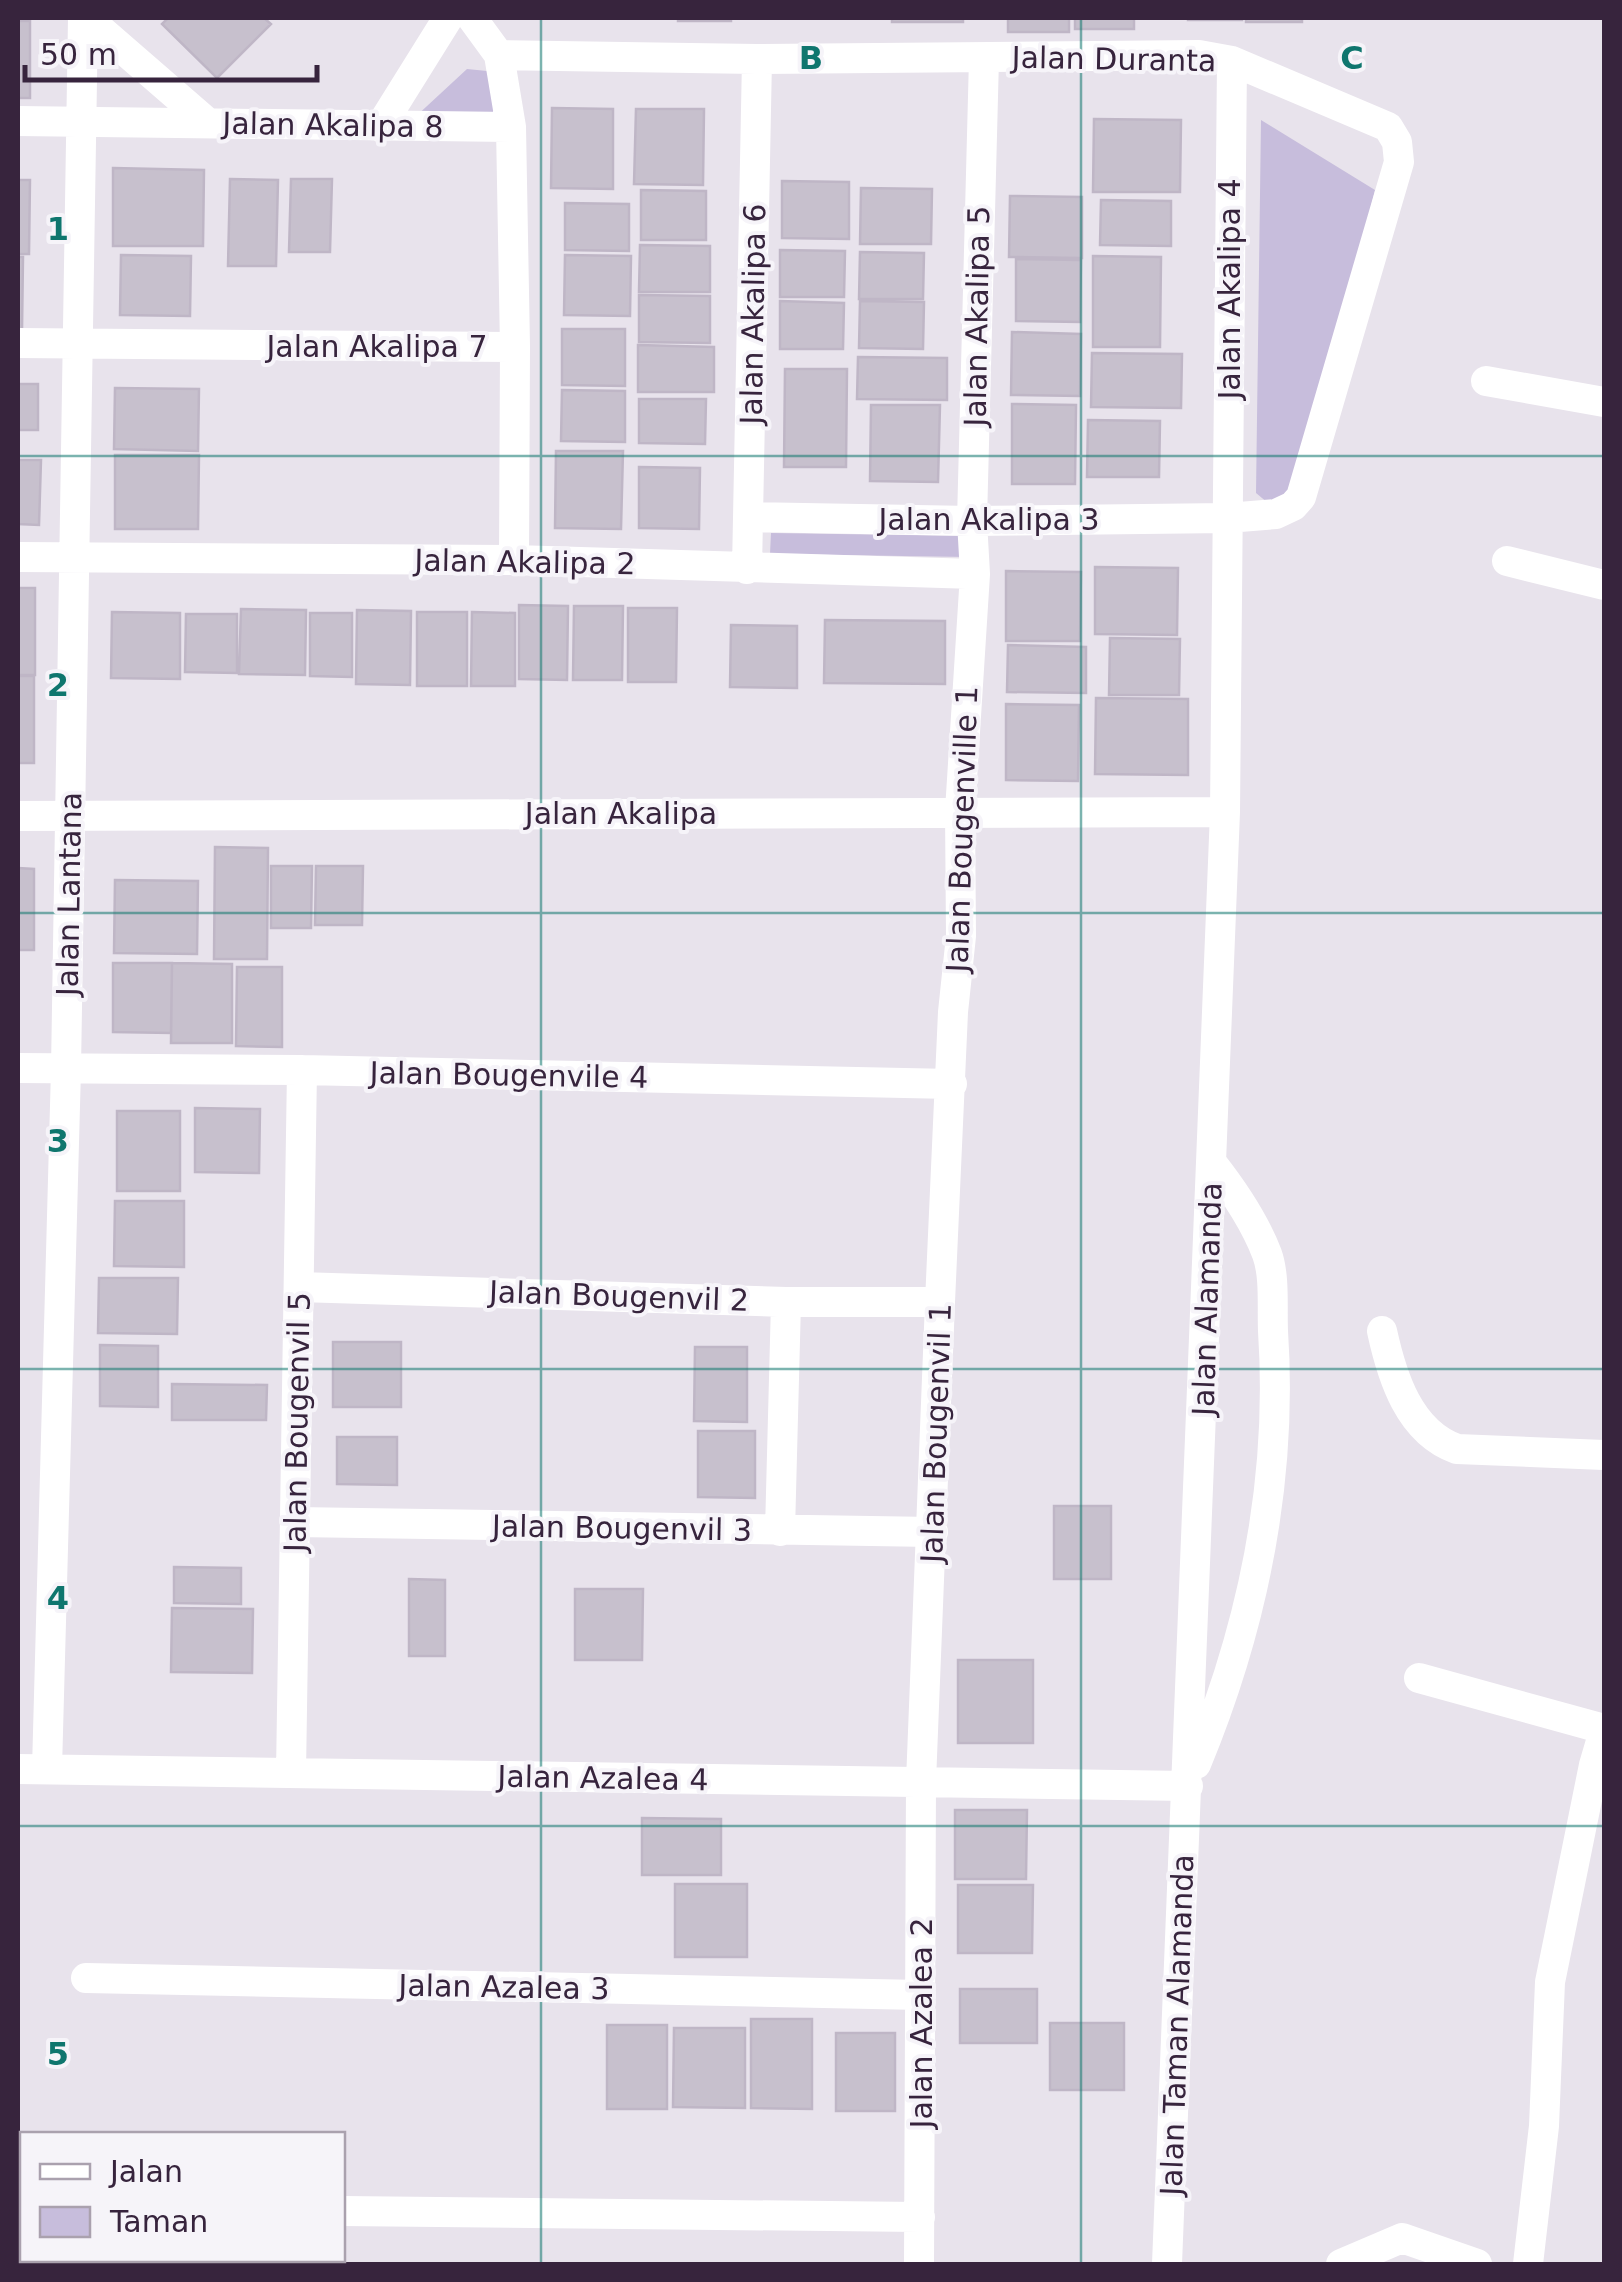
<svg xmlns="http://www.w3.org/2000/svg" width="1622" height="2282" font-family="'DejaVu Sans',sans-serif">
	<rect width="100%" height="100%" fill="#e8e3ec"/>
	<!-- green -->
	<path fill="#c7bddc" d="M467,69L497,72L508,115L413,119Z
		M1261,120L1375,190L1300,499L1268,503L1256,493Z
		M771,533L970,536L969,557L770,554Z"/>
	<!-- building -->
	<path fill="#c7c0cd" stroke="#bfb6c6" stroke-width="2.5" d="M168,18H264L271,24L217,78L162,24Z
		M678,18H731V21H678Z
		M892,18H963V22H892Z
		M1008,18H1069V32H1008Z
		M1075,18H1134V29H1075Z
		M1188,18H1242V20H1188Z
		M1246,18H1302V22H1246Z
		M18,21H30V98H18Z
		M552,108L613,109V189L551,188Z
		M636,109H704L703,185L634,184Z
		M1094,119L1181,120L1180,192H1093Z
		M113,168L204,170L203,246H113Z
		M230,179L278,180L276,266H228Z
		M291,179H332L330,252H289Z
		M18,180H30L29,254H18Z
		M782,181L849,182V239L782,238Z
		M861,188L932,189L931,244H860Z
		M641,190L706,191V240H641Z
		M1010,196L1082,197V258L1009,257Z
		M1101,200L1171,201V246L1100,245Z
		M565,203L629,204V251L565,250Z
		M640,245L710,246V292H639Z
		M780,250L845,251L844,297H780Z
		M860,252L924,253L923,299H859Z
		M121,255L191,256L190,316L120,315Z
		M565,255L631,256L630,316L564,315Z
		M1093,256L1161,257L1160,347H1093Z
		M18,257H23L22,331L18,330Z
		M1016,259L1081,260L1080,322L1016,321Z
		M639,295L710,296V343L639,342Z
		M780,301L844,303L843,349H780Z
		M860,301L924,302L923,349L859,348Z
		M562,329H625V386L562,385Z
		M1012,332L1081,334L1080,396L1011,395Z
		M638,345L714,347V392H638Z
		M1092,353L1182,354L1181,408L1091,407Z
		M858,357L947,358V400L857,399Z
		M785,369H847L846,467H784Z
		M18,384H38V430H18Z
		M115,388L199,389L198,451L114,449Z
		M562,390L625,391V442L561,441Z
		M639,399H706L705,444L639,443Z
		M1012,404L1076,405L1075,484H1012Z
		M871,405H940L938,482L870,481Z
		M1088,420L1160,421L1159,477H1087Z
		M556,451H623L621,529L555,528Z
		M115,455H199L198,529H115Z
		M18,460H41L39,525L18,524Z
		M639,467L700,468L699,529L639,528Z
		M1095,567L1178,568L1177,635L1095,634Z
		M1006,571L1081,572L1080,641H1006Z
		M18,588H35V675H18Z
		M519,605L568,606L567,680L519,679Z
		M574,606H623L622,680H573Z
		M628,608H677L676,682H628Z
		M241,609L306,610L305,675L239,674Z
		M357,610L411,611L410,685L356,684Z
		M112,612L180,613V679L111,678Z
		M417,612H467V686H417Z
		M472,612L515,613V686H471Z
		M310,613H352V677L310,676Z
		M186,614H237V673L185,672Z
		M825,620L945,621V684L824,683Z
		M731,625L797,626V688L730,687Z
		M1110,638L1180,639L1179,695H1109Z
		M1008,645L1086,647V693L1007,692Z
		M18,676H34V763H18Z
		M1096,698L1188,699V775L1095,774Z
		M1006,704L1079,705L1078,781L1006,780Z
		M215,847L268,848L267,959H214Z
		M271,866H312L311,928H271Z
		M316,866H363L362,925H315Z
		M18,868L34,869V950H18Z
		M115,880L198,881L197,954L114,953Z
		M113,963H172L171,1033L113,1032Z
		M172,963L232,964V1043H171Z
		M237,967H282V1047L236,1046Z
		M195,1108L260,1109L259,1173L195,1172Z
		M117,1111H180V1191H117Z
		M115,1201H184V1267L114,1266Z
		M99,1278H178L177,1334L98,1333Z
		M333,1342H401V1407H333Z
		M100,1345L158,1346V1407L100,1406Z
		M695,1347H747V1422L694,1421Z
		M172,1384L267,1385L266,1420H172Z
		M698,1431H755V1498L698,1497Z
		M337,1437H397V1485L337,1484Z
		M1054,1506H1111V1579H1054Z
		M174,1567L241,1568V1604L174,1603Z
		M409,1579L445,1580V1656H409Z
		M575,1589H643L642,1660H575Z
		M172,1608L253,1609L252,1673L171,1672Z
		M958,1660H1033V1743H958Z
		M955,1810H1027L1026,1879H955Z
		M642,1818L721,1819V1875H642Z
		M675,1884H747V1957H675Z
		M958,1885H1033L1032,1953H958Z
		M960,1989H1037V2043H960Z
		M751,2019H812V2109L751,2108Z
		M1050,2023H1124V2090H1050Z
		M607,2025H667V2109H607Z
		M674,2028H745V2108L673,2107Z
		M836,2033H895V2111H836Z"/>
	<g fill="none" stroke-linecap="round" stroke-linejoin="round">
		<!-- minor -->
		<path stroke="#fff" stroke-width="30" d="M87,18L208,123
			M499,55L757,59L1199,55L1232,61L1388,127L1397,142L1399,162L1301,497L1293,506L1276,514L1227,518L972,521L750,517
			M18,121L511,127
			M380,127L448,18
			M18,343L515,347L511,127L499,55L472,18
			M1486,381L1604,402
			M18,557L514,560L975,574
			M514,560L515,347
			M1507,561L1604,585
			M747,569L757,59
			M18,816L1225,812
			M18,1068L302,1070L952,1084
			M299,1287L786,1302H940
			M1382,1331C1392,1377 1409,1432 1457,1449L1604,1455
			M295,1522L933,1532
			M780,1531L786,1302
			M1419,1678L1604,1729
			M1196,1764C1253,1626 1283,1481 1273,1331C1272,1307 1275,1276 1267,1254C1254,1220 1234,1191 1212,1163
			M18,1769L1188,1786
			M47,1769L66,1069L83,18
			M291,1773L302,1070
			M86,1978L921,1995
			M18,2205H22
			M342,2211L920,2217
			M919,2264L921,1782L940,1302L953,1012L961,936L960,811L975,574L972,521L984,58
			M1167,2264L1225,812L1232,61
			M1341,2264L1402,2238L1477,2264
			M1528,2264L1544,2126L1550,1982L1594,1765L1604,1731"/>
	</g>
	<!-- grid -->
	<path fill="none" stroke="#0f766e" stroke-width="2.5" stroke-opacity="0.55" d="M541,18V2264M1081,18V2264M18,456H1604M18,913H1604M18,1369H1604M18,1826H1604"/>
	<g text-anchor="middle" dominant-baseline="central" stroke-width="8" stroke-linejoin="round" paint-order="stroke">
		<!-- street labels -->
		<g font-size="30" fill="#37243d" stroke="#f6f4f9">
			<text transform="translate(1114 59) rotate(1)">Jalan Duranta</text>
			<text transform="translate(333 125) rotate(1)">Jalan Akalipa 8</text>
			<text transform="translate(1229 289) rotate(-90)">Jalan Akalipa 4</text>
			<text transform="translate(753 314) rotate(-89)">Jalan Akalipa 6</text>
			<text transform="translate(977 316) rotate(-89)">Jalan Akalipa 5</text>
			<text x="377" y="346">Jalan Akalipa 7</text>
			<text x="989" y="519">Jalan Akalipa 3</text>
			<text transform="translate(525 562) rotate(1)">Jalan Akalipa 2</text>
			<text x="621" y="813">Jalan Akalipa</text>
			<text transform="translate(962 829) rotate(-88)">Jalan Bougenville 1</text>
			<text transform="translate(69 894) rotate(-89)">Jalan Lantana</text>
			<text transform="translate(509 1075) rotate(1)">Jalan Bougenvile 4</text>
			<text transform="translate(619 1296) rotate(2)">Jalan Bougenvil 2</text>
			<text transform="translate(1207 1299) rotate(-88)">Jalan Alamanda</text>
			<text transform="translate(297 1422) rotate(-89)">Jalan Bougenvil 5</text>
			<text transform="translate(936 1433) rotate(-88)">Jalan Bougenvil 1</text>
			<text transform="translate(622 1528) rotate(1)">Jalan Bougenvil 3</text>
			<text transform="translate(603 1778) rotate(1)">Jalan Azalea 4</text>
			<text transform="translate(504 1987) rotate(1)">Jalan Azalea 3</text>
			<text transform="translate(921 2023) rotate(-90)">Jalan Azalea 2</text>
			<text transform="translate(1177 2025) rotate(-88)">Jalan Taman Alamanda</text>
		</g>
	</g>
	<g font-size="32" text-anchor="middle" font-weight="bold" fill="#0f766e" stroke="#f6f4f9" stroke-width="8" stroke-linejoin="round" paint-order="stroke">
		<text x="811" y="69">B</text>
		<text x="1352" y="69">C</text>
		<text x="58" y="240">1</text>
		<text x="58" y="696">2</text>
		<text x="58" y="1152">3</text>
		<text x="58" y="1609">4</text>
		<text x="58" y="2065">5</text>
	</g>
	<!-- border -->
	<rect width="1622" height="2282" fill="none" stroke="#37243d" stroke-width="40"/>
	<!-- legend -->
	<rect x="20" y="2132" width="325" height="130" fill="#f6f4f9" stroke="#aaa1ae" stroke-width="2.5"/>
	<rect x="40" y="2164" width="50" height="15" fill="#ffffff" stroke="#aaa1ae" stroke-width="2.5"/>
	<text x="110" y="2182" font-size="30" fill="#37243d">Jalan</text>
	<rect x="40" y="2207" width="50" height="30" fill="#c7bddc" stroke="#aaa1ae" stroke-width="2.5"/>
	<text x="110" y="2232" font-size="30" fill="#37243d">Taman</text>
	<!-- scale -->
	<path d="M25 65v15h292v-15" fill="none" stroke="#37243d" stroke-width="5"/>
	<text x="40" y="65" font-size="30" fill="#37243d" stroke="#f6f4f9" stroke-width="8" paint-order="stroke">50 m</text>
</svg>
